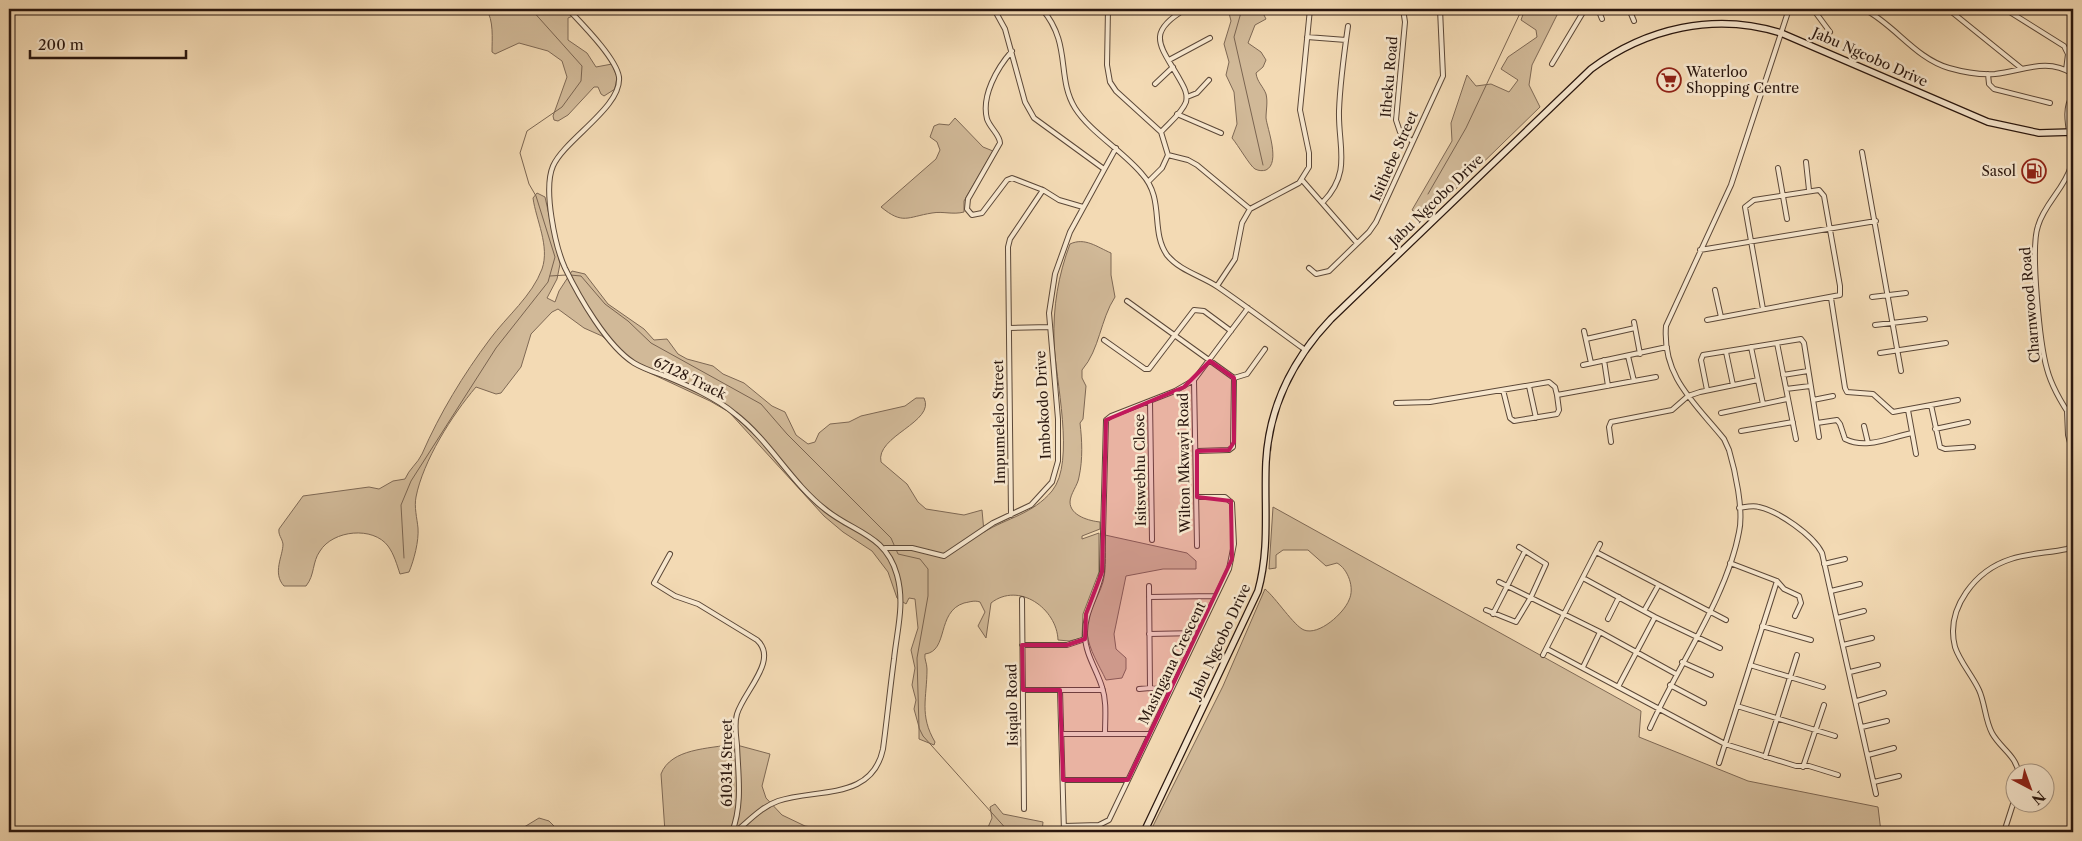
<svg xmlns="http://www.w3.org/2000/svg" width="2082" height="841" font-family="'Libre Caslon Text',serif">
	<rect width="100%" height="100%" fill="#f3dab4"/>
	<filter id="stains"><feTurbulence type="fractalNoise" baseFrequency=".004" numOctaves="4"/><feColorMatrix values="0 0 0 0 .2 0 0 0 0 .09 0 0 0 0 .02 0 0 0 .5 -.17"/></filter>
	<radialGradient id="worn" r=".72"><stop offset=".6" stop-color="#630" stop-opacity="0"/><stop offset="1" stop-color="#630" stop-opacity=".3"/></radialGradient>
	<!-- green -->
	<path fill="#d1b998" stroke="#7e6854" d="M486,9H583L582,12L568,18V40L587,53L596,67L612,64L617,77L615,89L604,96L601,94L598,87H594L568,115L558,121L554,120L553,116L567,77L562,61L548,51L519,43L495,54L492,52C492,39 494,20 486,9Z
		M1228,9H1261L1266,19L1255,25L1248,43L1261,52L1266,60L1263,67L1256,73C1257,82 1263,86 1266,94C1268,102 1266,110 1266,118C1267,128 1281,163 1266,170C1263,171 1259,171 1255,169C1250,166 1238,145 1232,138L1237,124L1234,92L1226,75L1229,62L1224,44L1231,21Z
		M1525,9H1560L1532,65L1529,85L1540,107L1425,219L1412,210L1452,141L1451,123L1467,75L1476,86L1491,84L1509,92L1518,80L1501,69L1508,57L1537,37L1536,30L1521,20Z
		M955,118L983,147L993,151L964,201V212C953,215 943,211 932,213C907,217 903,225 881,207L936,159L940,150L937,142L930,137L934,126L939,124L949,125Z
		M537,193L545,197L560,264L557,279L547,298L555,302L559,291L572,271L585,274L608,304L644,329L654,340L667,339L678,354L687,359L713,366L723,374L744,383L772,406L785,412L796,435L808,444L815,442L819,433L830,424L849,422L861,416L905,406L916,398H924C936,422 875,436 881,462L907,484L918,502L926,509L964,515L982,510L984,532C1007,518 1033,514 1052,491C1076,462 1055,379 1054,341C1053,307 1058,276 1070,244C1085,237 1097,247 1111,253V275L1115,297C1100,320 1100,349 1082,370V378L1086,386L1083,419L1080,423C1082,440 1083,459 1079,477C1078,485 1070,494 1070,502C1070,516 1090,521 1100,522V529L1082,536V539L1099,533V572L1083,614L1082,638L1069,641L1058,640C1057,609 1019,581 991,603L986,638L978,626L985,612L980,602C974,600 970,602 964,603C936,612 949,651 925,654C924,659 927,663 927,669C927,698 919,715 935,742L934,745L919,739V727L914,709L916,700L912,685L915,668L911,650L918,628L915,599L909,598L906,604L897,598L888,572L872,551L843,532L824,516L729,412L710,401L637,367L602,336L584,328L558,309L552,312L531,334L521,367L501,393L496,394L476,387C452,415 423,461 416,497C414,507 417,518 418,528C419,541 414,560 409,572L400,574C397,565 394,554 388,546C373,526 333,530 320,551C312,562 315,575 306,586H284C272,573 283,556 283,544C282,538 278,535 279,529L303,496L369,487L379,489L393,481L405,479C409,469 418,463 422,454C440,413 463,375 490,339C507,316 532,296 542,269C550,246 536,220 533,198Z
		M1273,507L1641,711L1639,737L1748,781L1878,807L1881,832H1150L1223,686L1265,589C1276,598 1294,626 1304,630C1319,636 1344,613 1349,600C1355,588 1348,569 1337,563L1326,566L1308,550H1283L1276,555V568L1269,569Z
		M1105,535L1187,553L1196,561V569H1163L1126,576L1114,634L1116,649L1126,658V669L1122,678L1106,680C1099,665 1089,650 1087,633C1085,615 1098,599 1103,582C1107,567 1105,550 1105,535Z
		M733,744L770,754L762,786L766,798L782,815L805,826L843,832H665L661,774C671,748 709,749 733,744Z
		M995,804L1003,814L1043,822L1042,832H986L992,818L990,807Z
		M539,818L549,821L560,832H516Z"/>
	<g fill="none" stroke-linecap="round" stroke-linejoin="round">
		<!-- stream -->
		<path stroke="#7a6450" stroke-width="1" d="M1242,9L1234,37L1263,165
			M1428,194L1466,128L1522,9
			M570,275L581,276L605,304L628,321L651,343L761,404L787,434L891,538L898,554L920,559L928,569V596L917,658L919,728L923,736L1009,832
			M550,276L566,275
			M404,558L401,505L411,481L496,348L548,282L555,257L536,196L529,184L520,153L527,131L562,107L581,81L582,66L531,9"/>
		<!-- street casing -->
		<g stroke="#5c4838" stroke-width="6">
			<path id="street" d="M568,9C582,24 616,58 619,77C622,107 565,139 553,166C543,189 555,246 565,268C579,297 607,346 634,363C644,369 654,372 665,376C689,386 715,397 735,414C770,441 791,483 826,510C855,533 886,535 897,575C905,604 897,630 894,659C890,689 887,719 883,749C872,801 817,788 778,801C761,807 749,821 735,832
				M994,9L1005,29L1025,102L1034,118L1104,169
				M1042,9C1072,44 1056,77 1075,108C1090,132 1123,151 1142,174C1165,199 1150,231 1167,255C1180,271 1202,276 1218,287C1247,307 1275,328 1304,349
				M1108,9L1107,65L1110,82L1116,91L1161,132L1168,155L1162,168L1148,182
				M1403,9L1405,22L1396,120L1400,132L1412,141
				M1598,9L1602,19
				M1629,9L1634,21
				M1813,9L1830,32
				M1864,9C1895,25 1915,58 1949,68C1963,72 1980,75 1995,74C2024,71 2046,57 2073,74
				M1948,9L2021,68
				M2005,9L2064,46L2068,54L2066,70
				M1307,37L1346,40
				M1012,51C997,68 981,96 987,119C990,128 1000,135 1000,143L968,199L967,209L972,215L982,213L1007,180L1012,178L1043,190L1059,200L1083,207
				M1169,60L1210,38
				M1552,64L1585,9
				M1988,74L1989,84L1994,89L2050,103
				M1155,84L1173,67
				M2073,95C2059,114 2076,144 2071,166C2065,188 2044,204 2038,226C2030,248 2040,345 2047,369C2052,388 2062,404 2073,420
				M1187,97L1197,93L1209,80
				M1177,114L1221,133
				M1161,132C1169,123 1182,113 1186,102C1188,94 1184,87 1180,80C1161,46 1144,33 1186,9
				M1862,152L1901,371
				M1168,155L1188,160L1197,165L1250,209
				M1806,162L1809,190
				M1778,168L1787,219
				M1302,180L1357,243
				M1323,202C1352,172 1338,147 1339,111C1340,83 1344,54 1348,26
				M1700,250L1876,221
				M1309,268L1316,274L1329,271L1369,232L1376,222L1443,76L1440,9
				M1217,286L1235,259L1242,223L1250,209L1299,183L1309,167V153L1300,110L1310,9
				M1715,290L1721,317
				M1872,297L1906,293
				M1831,298L1845,388L1847,392L1873,394L1893,412L1958,400
				M1127,301L1234,378L1247,374L1265,349
				M1707,320L1840,295V286L1824,196L1819,190L1754,200L1745,207L1763,309
				M1634,322L1640,354
				M1875,325L1925,319
				M1010,328L1050,327
				M1584,331L1591,363
				M1586,339L1635,328
				M1104,340L1145,369H1149L1194,310L1204,311L1231,331
				M1777,343L1796,439
				M1751,347L1763,404
				M1726,352L1733,385
				M1880,353L1946,343
				M1628,356L1634,381
				M1604,360L1608,386
				M1583,365L1667,347
				M1783,375L1808,371
				M1194,380L1197,546
				M1529,386L1536,418
				M1786,389L1810,386
				M1503,390L1510,418L1514,421L1557,414L1559,410L1557,395
				M1707,390L1701,360L1703,355L1801,339L1804,343L1819,437
				M1813,400L1833,396
				M1150,401L1152,540
				M1396,403L1430,402L1549,382L1555,387L1557,395L1656,377
				M1931,405L1940,447L1945,449L1973,447
				M1908,410L1916,454
				M2067,411L2068,435L2073,454
				M1721,413L1787,399
				M1817,423L1837,420L1840,424L1845,439C1867,450 1890,437 1912,433
				M1864,426L1868,443
				M1935,429L1968,422
				M1741,431L1793,422
				M1611,442L1609,427L1611,422L1672,410L1688,396L1700,392L1758,380
				M1197,451L1229,450L1233,447L1234,378
				M1739,508C1746,507 1753,505 1759,507C1778,511 1813,535 1822,553L1876,794
				M1011,515L1008,247L1010,239L1043,190
				M885,548H912L944,556L993,523L1031,505L1052,482L1058,461V419L1049,313L1055,274L1070,232L1116,148
				M1596,552L1726,620
				M670,554L654,583L675,596L698,604L757,640C779,660 744,691 737,714C734,724 736,735 737,745C738,774 743,804 732,832
				M1730,563L1777,581L1784,589L1799,596L1801,603L1795,616
				M1824,564L1845,559
				M1583,578L1655,617L1720,648
				M1499,582L1600,632L1676,674
				M1149,586L1150,688L1171,690
				M1831,591L1860,584
				M1149,597L1216,596
				M1022,599L1024,809
				M1486,610L1516,622L1531,597L1546,564L1519,547
				M1644,611L1658,586
				M1493,614L1525,551
				M1837,618L1864,611
				M1608,619L1619,597
				M1762,626L1811,640
				M1149,634L1198,633
				M1022,645H1067L1085,639
				M1843,645L1872,638
				M1547,649L1725,744L1796,766H1809L1838,775
				M1543,655L1600,544
				M1682,662L1711,675
				M1750,665L1823,687
				M1583,667L1600,632
				M1850,672L1878,665
				M1670,685L1704,703
				M1618,687L1655,617
				M1139,689L1150,688
				M1023,690H1103
				M1060,690L1064,832
				M1857,701L1884,693
				M1737,706L1835,736
				M1862,727L1887,721
				M1650,728C1677,667 1727,597 1739,532C1744,511 1735,470 1729,450L1724,439C1695,403 1662,377 1666,326L1731,185L1789,9
				M1062,734H1150
				M1105,734C1105,718 1107,702 1102,687C1097,670 1085,654 1085,635C1084,612 1098,595 1102,572L1106,420L1111,416L1175,391L1194,380L1248,308
				M1868,755L1894,748
				M1765,757L1797,655
				M1719,763L1777,581
				M1803,767L1824,705
				M2019,774C2016,755 2000,748 1992,733C1985,720 1985,703 1979,690C1972,675 1960,662 1955,647C1945,608 1976,570 2011,559C2029,553 2049,553 2067,549L2073,545
				M1063,780H1128
				M1874,782L1899,776
				M1064,826L1099,825L1109,820L1229,569L1234,544L1232,503L1225,497H1197
				M2004,832L2014,801"/>
		</g>
		<!-- secondary casing -->
		<g stroke="#2a170f" stroke-width="8">
			<path id="secondary" d="M1144,832L1258,591C1270,548 1264,506 1266,462C1269,406 1293,359 1331,319L1591,69C1646,28 1715,12 1781,33L1988,122L2039,133L2073,132"/>
		</g>
		<!-- street -->
		<use href="#street" stroke="#f7e7ce" stroke-width="4"/>
		<!-- secondary -->
		<use href="#secondary" stroke="#f7e7ce" stroke-width="5.5"/>
	</g>
	<!-- marked area -->
	<path fill="#c2185b" fill-opacity="0.2" stroke="#c2185b" stroke-width="4" stroke-linejoin="round" d="M1210,361L1234,378V442L1229,450L1197,451V497L1231,501L1232,559L1128,780H1063L1060,690H1023L1022,645H1067L1085,639L1086,614L1102,572L1106,420L1184,387Z"/>
	<!-- icons -->
	<defs>
		<g id="supermarket-ring" transform="scale(1.25)"><circle r="9.5" fill="#f7e7ce" stroke="#8f2418" stroke-width="1.5"/><path d="M-6-5.5h2.5l.6 2H6L4.5 2H-2.5L-4.4-4H-6ZM-1.5 3.2a1.3 1.3 0 1 0 .1 0ZM3 3.2a1.3 1.3 0 1 0 .1 0Z" fill="#8f2418"/></g>
		<g id="fuel-ring" transform="scale(1.25)"><circle r="9.5" fill="#f7e7ce" stroke="#8f2418" stroke-width="1.5"/><path d="M-5.5-6h7V0h2V4h1.3V-2.5L3-4.5l.8-.8L6-3V5H2.5V1h-1V6h-7ZM-4.2-4.7v3.2H.2V-4.7Z" fill="#8f2418"/></g>
	</defs>
	<g fill-rule="evenodd">
		<use href="#supermarket-ring" x="1669" y="80"/>
		<use href="#fuel-ring" x="2034" y="171"/>
	</g>
	<g text-anchor="middle" dominant-baseline="central" stroke-width="5" stroke-linejoin="round" paint-order="stroke">
		<!-- street labels -->
		<g font-size="14" fill="#2a170f" stroke="#f7e7ce">
			<text transform="translate(1870 57) rotate(24)">Jabu Ngcobo Drive</text>
			<text transform="translate(1389 77) rotate(-85)">Itheku Road</text>
			<text transform="translate(1394 156) rotate(-66)">Isithebe Street</text>
			<text transform="translate(1436 200) rotate(-44)">Jabu Ngcobo Drive</text>
			<text transform="translate(2030 305) rotate(-95)">Charnwood Road</text>
			<text transform="translate(690 378) rotate(26)">67128 Track</text>
			<text transform="translate(1043 405) rotate(-93)">Imbokodo Drive</text>
			<text transform="translate(999 422) rotate(-91)">Impumelelo Street</text>
			<text transform="translate(1184 463) rotate(-91)">Wilton Mkwayi Road</text>
			<text transform="translate(1140 470) rotate(-91)">Isitswebhu Close</text>
			<text transform="translate(1220 641) rotate(-65)">Jabu Ngcobo Drive</text>
			<text transform="translate(1172 663) rotate(-64)">Masingana Crescent</text>
			<text transform="translate(1012 705) rotate(-91)">Isiqalo Road</text>
			<text transform="translate(727 763) rotate(-90)">610314 Street</text>
		</g>
		<!-- poi labels -->
		<g font-size="14" fill="#2a170f" stroke="#f7e7ce" text-anchor="start">
			<text x="1686" y="72">Waterloo<tspan x="1686" dy="16">Shopping Centre</tspan></text>
			<text x="2016" y="171" text-anchor="end">Sasol</text>
		</g>
	</g>
	<!-- margin -->
	<rect width="2082" height="841" fill="none" stroke="#f3dab4" stroke-width="30"/>
	<rect x="10" y="10" width="2062" height="821" fill="none" stroke="#2a170f" stroke-width="2.5"/>
	<rect x="15" y="15" width="2052" height="811" fill="none" stroke="#2a170f"/>
	<!-- north arrow -->
	<g transform="translate(2030 788) rotate(139)"><circle r="24" fill="#f7e7ce" stroke="#a59482"/>
	<path d="M0-4L9 19L0 12L-9 19Z" fill="#8f2418"/>
	<text y="-8" font-size="14" font-weight="bold" text-anchor="middle" fill="#2a170f">N</text>
	</g>
	<!-- scale -->
	<path d="M30 50v8h156v-8" fill="none" stroke="#2a170f" stroke-width="2.5"/>
	<text x="38" y="50" font-size="15" fill="#2a170f" stroke="#f7e7ce" stroke-width="4" paint-order="stroke">200 m</text>
	<rect width="100%" height="100%" filter="url(#stains)"/>
	<rect width="100%" height="100%" fill="url(#worn)"/>
</svg>
